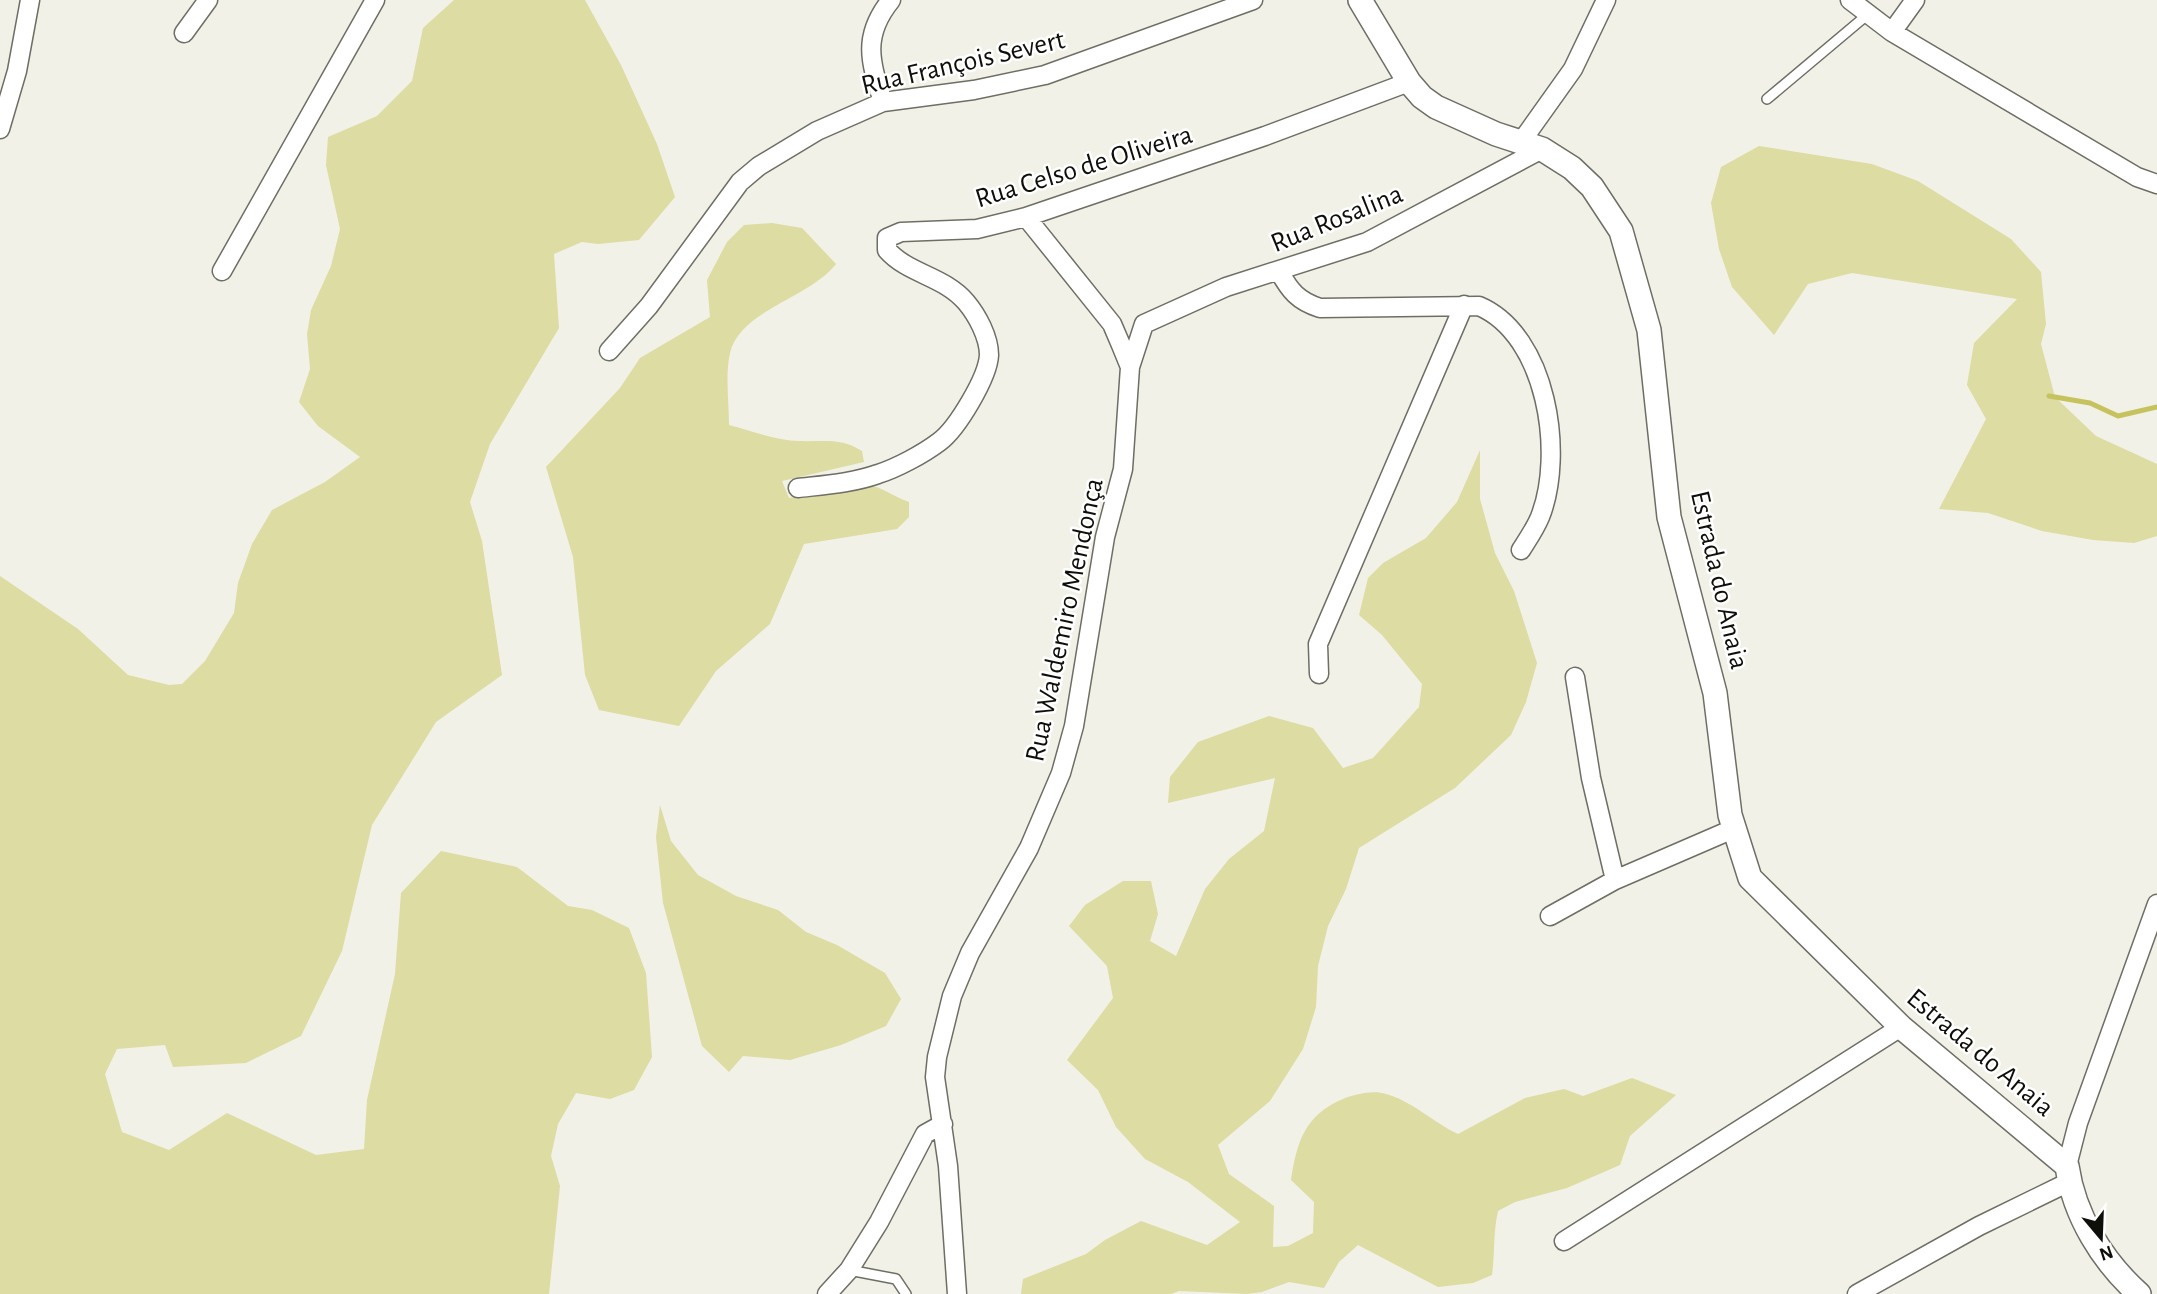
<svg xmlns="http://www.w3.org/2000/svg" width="2157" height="1294" font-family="'Alegreya Sans',sans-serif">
	<rect width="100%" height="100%" fill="#f1f1e7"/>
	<!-- green -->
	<path fill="#dddca2" d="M454,0H585L621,65L657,144L675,197L639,240L598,244L582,242L554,254L559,328L490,444L470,502L482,541L502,675L436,722L372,825L342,951L301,1036L246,1063L173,1067L165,1045L117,1049L105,1074L122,1132L169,1150L227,1113L316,1155L364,1149L367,1100L395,974L401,893L441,851L517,867L568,906L592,910L629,928L646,973L652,1057L634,1090L610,1099L576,1093L558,1124L551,1156L560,1186L549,1294H0V576L78,629L128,675L169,685L182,684L205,661L234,613L238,583L252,544L272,510L325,482L360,457L318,426L299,402L310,369L307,334L311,310L331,266L340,229L326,165L328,137L377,116L412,81L423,28Z
		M1759,146L1872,164L1918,181L2011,239L2041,272L2046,324L2041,344L2055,397L2096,436L2157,464V536L2134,543L2093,540L2042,531L1988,513L1939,509L1986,419L1967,385L1974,343L2017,299L1852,273L1808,284L1774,335L1732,287L1719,249L1711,203L1721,167Z
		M772,223L802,228L836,264C810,298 740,310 730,353C725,375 729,402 729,425C750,430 776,441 799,441C823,442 841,437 862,451L864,462L782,481L789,498C811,494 859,480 879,488C888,492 898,498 909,502V517L897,529L804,544L770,624L716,671L679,726L599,710L585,675L573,557L546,467L620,388L640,358L710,317L707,280L727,242L744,225Z
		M1480,450V499L1495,553L1514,591L1537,663L1526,702L1511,735L1455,788L1359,848L1346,889L1328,926L1318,966L1316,1007L1303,1049L1270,1101L1218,1145L1229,1174L1274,1206L1273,1247L1288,1246L1313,1233L1314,1202L1291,1180C1297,1141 1305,1115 1343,1099C1356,1094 1373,1090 1386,1094C1412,1101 1434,1123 1458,1134L1525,1098L1564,1089L1583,1096L1632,1078L1676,1095L1630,1136L1620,1165L1567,1188L1515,1202L1498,1211C1493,1233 1495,1253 1492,1275L1473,1283L1438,1287L1358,1245L1339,1262L1324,1288L1289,1282L1262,1292L1247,1294L1179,1291L1171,1294H1021L1023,1279L1086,1254L1105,1240L1141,1221L1207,1245L1240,1222L1188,1182L1145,1159L1116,1127L1098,1090L1067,1060L1113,998L1107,966L1069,926L1085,905L1123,881H1151L1158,914L1150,941L1176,956L1205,889L1229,859L1264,831L1275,778L1168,803L1170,777L1198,742L1269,716L1313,728L1343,768L1373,758L1419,707L1422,684L1382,635L1359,615L1368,578L1383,563L1426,538L1457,502Z
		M660,805L671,841L698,875L736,896L778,910L806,932L837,945L885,973L901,999L886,1026L841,1045L790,1060L743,1056L729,1072L702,1046L663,903L656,837Z"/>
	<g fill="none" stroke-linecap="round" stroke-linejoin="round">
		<!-- stream -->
		<path stroke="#c6c35f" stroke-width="5" d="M2049,396L2090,403L2118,416L2157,407"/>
		<!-- service casing -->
		<g stroke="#6e6e65" stroke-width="12">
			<path id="service" d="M1767,99L1867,15
				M849,1270L896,1279L906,1294"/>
		</g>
		<!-- minor casing -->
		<g stroke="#6e6e65" stroke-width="21">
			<path id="minor" d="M1850,0L1892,32L2137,177L2157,184
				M1892,32L1915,0
				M184,33L208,0
				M883,102C870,61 862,36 891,0
				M0,129L17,71L30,0
				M1521,142L1573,69L1606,0
				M222,271L375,0
				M1279,271C1290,291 1298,301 1320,308L1479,306C1547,335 1565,454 1540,517C1535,529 1528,539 1521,550
				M609,351L649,306L740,182L759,166L817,131L883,102L974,90L1045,75L1253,0
				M1130,367L1144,324L1226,287L1367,242L1542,149
				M798,488C824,485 853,483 878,474C897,468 923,454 939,442C957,429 988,377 989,355C989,337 977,315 966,302C944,276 908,274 887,250V238L901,232L977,229L1026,217L1265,136L1409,82
				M1319,674L1318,644L1464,305
				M1575,677L1591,778L1615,880
				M1550,916L1615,880L1733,829
				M2067,1166L2078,1123L2157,904
				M1564,1241L1901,1027
				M827,1294L849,1270L879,1222L925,1134L943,1124
				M957,1294L948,1166L935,1077L937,1057L952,996L970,953L1029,848L1061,773L1074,726L1105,537L1123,469L1130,367L1121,345L1112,324L1026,217
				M1857,1294L1979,1226L2069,1182"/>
		</g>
		<!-- tertiary casing -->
		<g stroke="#6e6e65" stroke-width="26">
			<path id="tertiary" d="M1360,0L1409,82L1422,97L1436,107L1496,134L1542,149L1572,168L1592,187L1621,231L1649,330L1669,517L1715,693L1730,815L1750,878L1901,1027L2067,1166C2074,1215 2102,1261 2139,1294"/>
		</g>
		<!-- service -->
		<use href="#service" stroke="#fff" stroke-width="9"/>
		<!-- minor -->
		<use href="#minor" stroke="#fff" stroke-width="18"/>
		<!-- tertiary -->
		<use href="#tertiary" stroke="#fff" stroke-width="23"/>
	</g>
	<g text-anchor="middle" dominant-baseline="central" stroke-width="5" stroke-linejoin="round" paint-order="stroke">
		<!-- street labels -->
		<g font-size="28" fill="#0e0e0a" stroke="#fff">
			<text transform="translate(963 63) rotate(-13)">Rua François Severt</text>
			<text transform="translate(1084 167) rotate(-17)">Rua Celso de Oliveira</text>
			<text transform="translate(1337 219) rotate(-22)">Rua Rosalina</text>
			<text transform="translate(1719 580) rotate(77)">Estrada do Anaia</text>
			<text transform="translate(1065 620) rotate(-78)">Rua Waldemiro Mendonça</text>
			<text transform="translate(1980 1053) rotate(40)">Estrada do Anaia</text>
		</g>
	</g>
	<!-- north arrow -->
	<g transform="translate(2101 1238) rotate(161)" stroke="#ffffff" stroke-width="5" paint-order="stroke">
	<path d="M0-5L12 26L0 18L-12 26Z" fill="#0e0e0a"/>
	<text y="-10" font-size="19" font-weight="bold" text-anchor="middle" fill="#0e0e0a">N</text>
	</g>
</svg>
